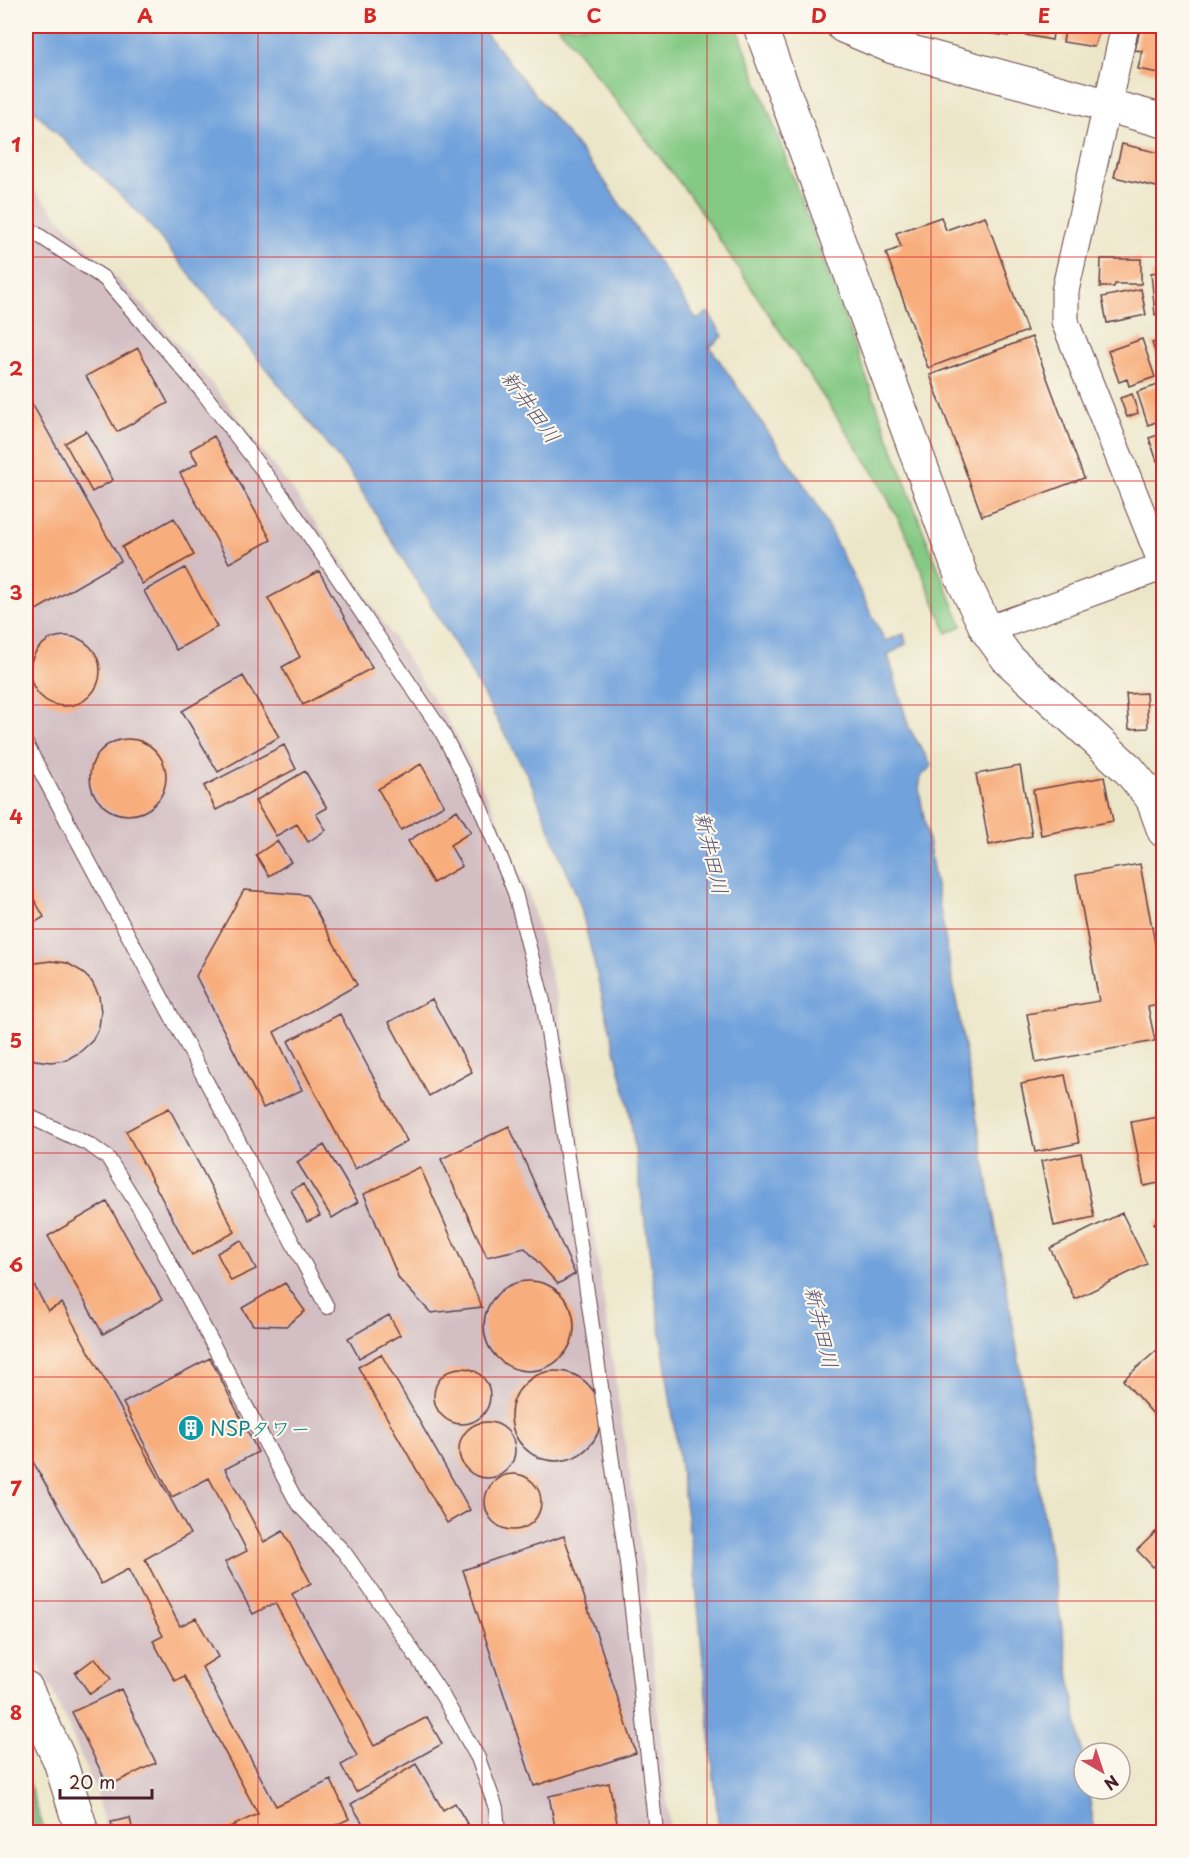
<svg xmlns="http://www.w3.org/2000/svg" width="1189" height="1858" font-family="'Playpen Sans','Klee One',sans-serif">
	<rect width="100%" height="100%" fill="#fbf7ec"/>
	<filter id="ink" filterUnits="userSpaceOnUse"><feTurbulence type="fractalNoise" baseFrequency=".0167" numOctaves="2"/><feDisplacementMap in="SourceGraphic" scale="12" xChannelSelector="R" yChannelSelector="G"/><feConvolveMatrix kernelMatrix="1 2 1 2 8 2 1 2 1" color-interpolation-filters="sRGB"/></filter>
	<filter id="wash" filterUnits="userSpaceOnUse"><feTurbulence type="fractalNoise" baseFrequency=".008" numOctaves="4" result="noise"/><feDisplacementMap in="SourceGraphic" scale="24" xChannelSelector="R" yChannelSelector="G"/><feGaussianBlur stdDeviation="1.35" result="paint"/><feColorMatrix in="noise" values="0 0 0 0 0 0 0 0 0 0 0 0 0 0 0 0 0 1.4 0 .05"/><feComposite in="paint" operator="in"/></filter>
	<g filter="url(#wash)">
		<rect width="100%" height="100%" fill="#ece6c9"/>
		<!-- industrial -->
		<path fill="#d2bec3" d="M26,181L88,249L145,307L212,384L296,495L353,576L451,726L489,800L528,891L557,997L572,1088L644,1571L670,1832H105L98,1795L53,1692L26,1642Z"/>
		<!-- green -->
		<path fill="#84c984" stroke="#677458" stroke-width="1.5" d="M558,26H737L922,528L962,626L947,633L907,536L876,476L693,200Z"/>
		<!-- forest -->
		<path fill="#6bad72" stroke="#5a664e" stroke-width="1.5" d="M1163,640V715L1159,669Z
			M26,1775L45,1832H26Z"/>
		<!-- water -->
		<path fill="#71a2dc" stroke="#5e6084" stroke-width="1.5" d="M26,26H480L603,179L697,320L708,312L723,336L710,347L815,501L885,641L904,634L906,644L888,655L909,728L932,766L921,776L919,789L1014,1331L1084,1764V1789H1088L1095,1832H719L695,1573L629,1108L580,904L530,780L458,649L352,475L145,219L26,103Z"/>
		<g id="blocks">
			<!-- building -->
			<path fill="#f8ad7c" d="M981,26H1009L1008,36L980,32Z
				M1026,26H1054L1052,40L1025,35Z
				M1066,26H1101L1094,47L1063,42Z
				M1148,26H1164V74L1138,69L1142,51L1135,50L1140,29L1147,31Z
				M1122,144L1164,154L1161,188L1114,177Z
				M985,216L1027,331L928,368L886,253L901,247L896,233L941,217L946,230Z
				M1101,259H1141V284H1115L1114,287H1100Z
				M1164,271V314L1155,315L1151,273Z
				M1141,289L1146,315L1107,323L1102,297Z
				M1164,334V374L1163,375L1152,343L1161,340L1159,335Z
				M1032,337L1084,478L982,516L930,375Z
				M1142,339L1155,377L1129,386L1127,379L1119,382L1108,351Z
				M138,348L168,403L117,432L86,376Z
				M1164,383V419L1148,425L1137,392Z
				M26,393L121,561L26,616Z
				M1132,394L1138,413L1127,417L1120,398Z
				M86,431L113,480L92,492L65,443Z
				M1164,433V459L1157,461L1149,438Z
				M214,436L271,540L229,563L180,473L198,463L190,450Z
				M1164,488V506H1163L1158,490Z
				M174,518L194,555L142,584L122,547Z
				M185,568L217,627L176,650L144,591Z
				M319,571L372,668L303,705L282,667L300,657L268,598Z
				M30 671a35 35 0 1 1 70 0a35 35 0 1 1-70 0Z
				M243,676L279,737L218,772L182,711Z
				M1146,693L1148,728L1129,729L1126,694Z
				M90 777a38 38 0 1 1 76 0a38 38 0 1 1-76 0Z
				M284,745L296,769L216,810L204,786Z
				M421,764L444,805L401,830L378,789Z
				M1020,766L1032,836L989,845L976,774Z
				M305,771L327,808L316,814L326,830L308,842L297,824L276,836L255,801Z
				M1104,777L1113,821L1041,835L1033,790Z
				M457,810L471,832L450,845L462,866L433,883L408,841Z
				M277,841L291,862L269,876L256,855Z
				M1140,864L1164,991V1004L1148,1007L1155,1041L1036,1063L1027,1014L1099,1001L1076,875Z
				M26,885L44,917L26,928Z
				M244,890L307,895L357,985L274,1032L302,1090L263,1108L196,976Z
				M51,961L67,963L81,971L92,982L99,996L101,1012L99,1027L92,1041L80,1052L66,1060L51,1062L35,1060L26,1055V969L35,963Z
				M432,999L472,1072L429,1096L389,1022Z
				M340,1014L407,1141L355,1169L288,1041Z
				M1065,1075L1079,1143L1035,1152L1021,1084Z
				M169,1108L235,1232L192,1255L126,1131Z
				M1164,1116V1182L1144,1186L1131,1122Z
				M509,1126L575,1274L558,1284L525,1248L487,1257L441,1159Z
				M324,1145L358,1202L332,1218L297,1162Z
				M1081,1153L1094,1217L1054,1226L1041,1161Z
				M420,1167L482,1307L431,1313L399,1279L364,1194Z
				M303,1184L320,1216L307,1222L291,1190Z
				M107,1202L162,1300L103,1334L48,1236Z
				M1122,1213L1147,1264L1075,1299L1050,1248Z
				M1164,1217V1237L1154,1223Z
				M241,1240L256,1269L231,1281L217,1253Z
				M26,1270L48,1311L62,1303L190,1534L145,1559L180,1626L196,1618L218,1657L202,1667L276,1806L331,1780L349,1819L321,1832H219L258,1814L184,1676L175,1681L153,1641L163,1636L128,1569L101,1584L26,1449Z
				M484 1326a45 45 0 1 1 90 0a45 45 0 1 1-90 0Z
				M285,1283L305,1311L286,1326L253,1325L242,1308Z
				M389,1315L400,1335L359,1358L348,1338Z
				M1164,1344V1426L1123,1380Z
				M381,1354L470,1510L447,1523L358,1367Z
				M210,1358L258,1452L225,1469L264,1542L283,1531L311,1583L292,1594L374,1746L427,1717L442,1744L356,1792L341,1765L357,1756L275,1603L253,1614L225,1562L247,1551L209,1478L172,1497L123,1403Z
				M434 1396a28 28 0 1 1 56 0a28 28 0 1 1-56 0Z
				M511 1416a45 45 0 1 1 90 0a45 45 0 1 1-90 0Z
				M459 1450a28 28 0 1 1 56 0a28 28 0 1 1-56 0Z
				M485 1502a28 28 0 1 1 56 0a28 28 0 1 1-56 0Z
				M1164,1524V1557L1153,1567L1137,1550Z
				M564,1536L636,1753L534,1786L463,1570Z
				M95,1658L111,1679L90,1694L75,1673Z
				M121,1689L156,1763L108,1786L72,1712Z
				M416,1764L443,1810L455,1803L472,1832H368L351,1804Z
				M609,1783L619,1832H556L549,1796Z
				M130,1818L133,1832H113L111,1822Z"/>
		</g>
	</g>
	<g filter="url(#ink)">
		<use href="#blocks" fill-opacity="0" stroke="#623d43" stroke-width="1.5"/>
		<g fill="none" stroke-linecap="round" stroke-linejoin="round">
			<!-- service casing -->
			<g stroke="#623d43" stroke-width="16">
				<path id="service" d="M26,227L105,279L201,390L286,501L441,730L479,804L515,893L543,1001L557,1088L627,1563L656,1832
					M26,744L327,1307
					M26,1115L90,1145L108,1158L145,1217L298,1504L344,1552L390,1617L442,1695L478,1758L496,1808L498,1832"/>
			</g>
			<!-- minor casing -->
			<g stroke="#623d43" stroke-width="29">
				<path id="minor" d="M1125,26L1065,291V322L1163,566
					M987,630L1164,566"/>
			</g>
			<!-- tertiary casing -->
			<g stroke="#623d43" stroke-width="35">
				<path id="tertiary" d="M760,26L962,578L987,630L1008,659L1129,770L1152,798L1164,831
					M843,26L893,47L1164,121
					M26,1688L60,1761L82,1832"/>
			</g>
			<!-- service -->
			<use href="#service" stroke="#fff" stroke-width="14"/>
			<!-- minor -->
			<use href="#minor" stroke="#fff" stroke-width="27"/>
			<!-- tertiary -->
			<use href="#tertiary" stroke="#fff" stroke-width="33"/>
		</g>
	</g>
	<!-- grid -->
	<path fill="none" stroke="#d62828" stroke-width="1.5" stroke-opacity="0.55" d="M258,26V1832M482,26V1832M707,26V1832M931,26V1832M26,257H1164M26,481H1164M26,705H1164M26,929H1164M26,1153H1164M26,1377H1164M26,1601H1164"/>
	<!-- icons -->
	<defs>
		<g id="building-disc" transform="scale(1.35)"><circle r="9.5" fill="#0f9aa8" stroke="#fbf7ec"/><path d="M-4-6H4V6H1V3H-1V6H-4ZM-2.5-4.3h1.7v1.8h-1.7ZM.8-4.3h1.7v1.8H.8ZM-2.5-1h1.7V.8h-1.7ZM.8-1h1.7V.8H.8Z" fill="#fff"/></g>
	</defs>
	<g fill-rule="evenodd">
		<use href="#building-disc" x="191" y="1428"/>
	</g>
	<g text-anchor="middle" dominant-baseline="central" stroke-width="4.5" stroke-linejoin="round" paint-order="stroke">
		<!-- culture labels -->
		<g font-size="20" fill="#0d838f" stroke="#fbf7ec" text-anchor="start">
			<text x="210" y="1428">NSPタワー</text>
		</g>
		<!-- water labels -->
		<g font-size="21" font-style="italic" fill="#5a5372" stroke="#fbf7ec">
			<text transform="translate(532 406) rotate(54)">新井田川</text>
			<text transform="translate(713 853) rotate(77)">新井田川</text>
			<text transform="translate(823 1327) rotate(77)">新井田川</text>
		</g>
	</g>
	<!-- margin -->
	<rect width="1189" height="1858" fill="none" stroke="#fbf7ec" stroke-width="66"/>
	<!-- north arrow -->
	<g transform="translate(1102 1771) rotate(141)"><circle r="28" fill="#fbf7ec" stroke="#b4a19f" stroke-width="1.5"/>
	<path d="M0-4.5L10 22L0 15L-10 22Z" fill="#d1495b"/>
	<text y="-9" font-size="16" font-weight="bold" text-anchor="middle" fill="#4a1f2b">N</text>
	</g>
	<!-- scale -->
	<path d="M60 1789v9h92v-9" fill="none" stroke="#4a1f2b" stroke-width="3"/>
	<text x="69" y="1789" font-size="18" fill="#4a1f2b" stroke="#fbf7ec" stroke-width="4.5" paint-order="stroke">20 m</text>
	<rect x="33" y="33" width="1123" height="1792" fill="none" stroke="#d62828" stroke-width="2"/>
	<g font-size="20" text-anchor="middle" font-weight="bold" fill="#d62828">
		<text x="145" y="23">A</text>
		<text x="370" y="23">B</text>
		<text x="594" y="23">C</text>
		<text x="819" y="23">D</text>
		<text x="1044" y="23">E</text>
		<text x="16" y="152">1</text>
		<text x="16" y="376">2</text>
		<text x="16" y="600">3</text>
		<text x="16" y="824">4</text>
		<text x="16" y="1048">5</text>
		<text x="16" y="1272">6</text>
		<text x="16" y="1496">7</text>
		<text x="16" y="1720">8</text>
	</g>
</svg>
